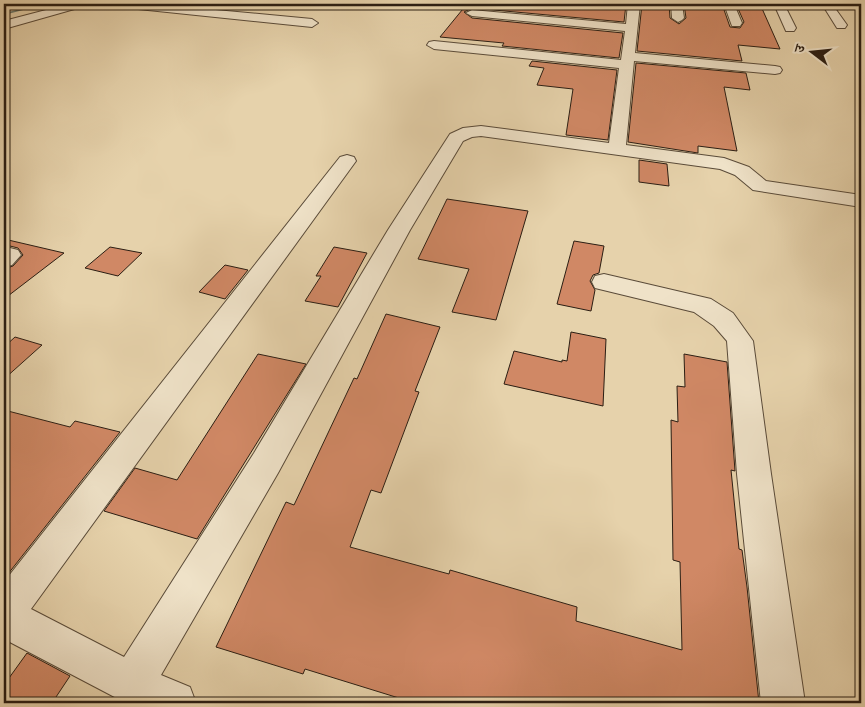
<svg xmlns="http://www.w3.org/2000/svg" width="865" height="707" font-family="'IM FELL Great Primer','Noto Serif Devanagari',serif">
	<rect width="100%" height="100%" fill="#e6d2ab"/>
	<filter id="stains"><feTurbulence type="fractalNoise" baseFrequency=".004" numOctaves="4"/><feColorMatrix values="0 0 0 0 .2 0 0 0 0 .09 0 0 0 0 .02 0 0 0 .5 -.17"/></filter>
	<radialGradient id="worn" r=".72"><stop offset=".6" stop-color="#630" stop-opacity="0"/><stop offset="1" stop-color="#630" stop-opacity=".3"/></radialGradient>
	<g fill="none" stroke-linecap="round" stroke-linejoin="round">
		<!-- stream -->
		<path fill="#6b7a6f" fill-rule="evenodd" d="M41,4H46L4,15V13Z"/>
	</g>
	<!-- building -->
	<path fill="#d08865" stroke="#2b1e13" d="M467,4H626L624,22L472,8L464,12L472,18L623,33L619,58L502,46L504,43L440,37Z
		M642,4H669L670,18L679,24L686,18L684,4H722L730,27L740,28L744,22L736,4H760L780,49L738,45L742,61L637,51Z
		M532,61L617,70L608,140L566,135L573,89L537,85L544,68L529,66Z
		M636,63L746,73L750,90L724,87L737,151L698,146V153L628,142Z
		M639,160L667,164L669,186L639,182Z
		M447,199L528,211L496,320L452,312L469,269L418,259Z
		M4,239L64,253L4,299V269L13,266L23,255L18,248L10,246L4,248Z
		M574,241L604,246L599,273L593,275L590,281L595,290L591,311L557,304Z
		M110,247L142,253L118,276L85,268Z
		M334,247L367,253L338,307L305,301L321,276H316Z
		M225,265L248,270L225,299L199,292Z
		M386,314L440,327L415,391L419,392L381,493L371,490L350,547L449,574L450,570L577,607L576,621L682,650L680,562L673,560L671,420L678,422L677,386L685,387L684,354L727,362L735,471L731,470L739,549L742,550L747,587L759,703H415L305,669L303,674L216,647L286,502L294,505L354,378L357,379Z
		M571,332L606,339L603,406L504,384L514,351L562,362V360L567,361Z
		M15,337L42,345L4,379V347Z
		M258,354L306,364L197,539L104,511L135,468L177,480Z
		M4,410L70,427L75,421L120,432L4,579Z
		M27,653L70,676L52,703H4V685Z"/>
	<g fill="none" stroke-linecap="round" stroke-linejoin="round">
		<!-- minor casing -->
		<g stroke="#5a4b39" stroke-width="2">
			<path id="minor" d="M69,4H87L85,6L4,29V21Z
				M113,4H151L312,19L318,23L312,27L119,7Z
				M628,4H640L635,53L775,66L780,67L782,70L780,73L775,74L634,61L626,145L724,158L749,167L766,181L861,195V207L753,190L735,175L720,169L481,136L472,137L463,141L410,230L278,473L161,675L190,687L196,703H126L4,639V582L340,157L347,155L354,157L356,161L31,609L124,657L254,453L388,230L450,134L463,128L481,126L609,143L619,68L434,49L427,45L429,42L434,41L621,60L625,31L472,16L466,13L472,10L626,24Z
				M671,4H682L684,18L682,20L678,22L672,18Z
				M724,4H734L742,23L740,26H732Z
				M774,4H784L796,28L794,31H786Z
				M822,4H832L847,25L845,28H837Z
				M10,248L18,250L21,255L12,265L4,267V250Z
				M604,274L711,299L733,313L753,341L771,474L805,703H761L737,474L727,341L714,326L694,312L595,288L592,282L595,276Z"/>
		</g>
		<!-- minor -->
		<use href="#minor" fill="#efe2c8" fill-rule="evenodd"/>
	</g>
	<!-- margin -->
	<rect width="865" height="707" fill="none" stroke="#e6d2ab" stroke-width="20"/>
	<rect x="5" y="5" width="855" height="697" fill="none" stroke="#2b1e13" stroke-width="2.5"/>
	<rect x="10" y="10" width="845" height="687" fill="none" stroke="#2b1e13"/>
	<!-- north arrow -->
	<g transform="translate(812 52) rotate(286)" stroke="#efe2c8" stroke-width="4" paint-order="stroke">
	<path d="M0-4L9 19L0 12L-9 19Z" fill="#2b1e13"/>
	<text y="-8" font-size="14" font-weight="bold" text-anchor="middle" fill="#2b1e13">उ</text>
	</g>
	<rect width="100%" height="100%" filter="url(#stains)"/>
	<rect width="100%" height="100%" fill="url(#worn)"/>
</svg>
